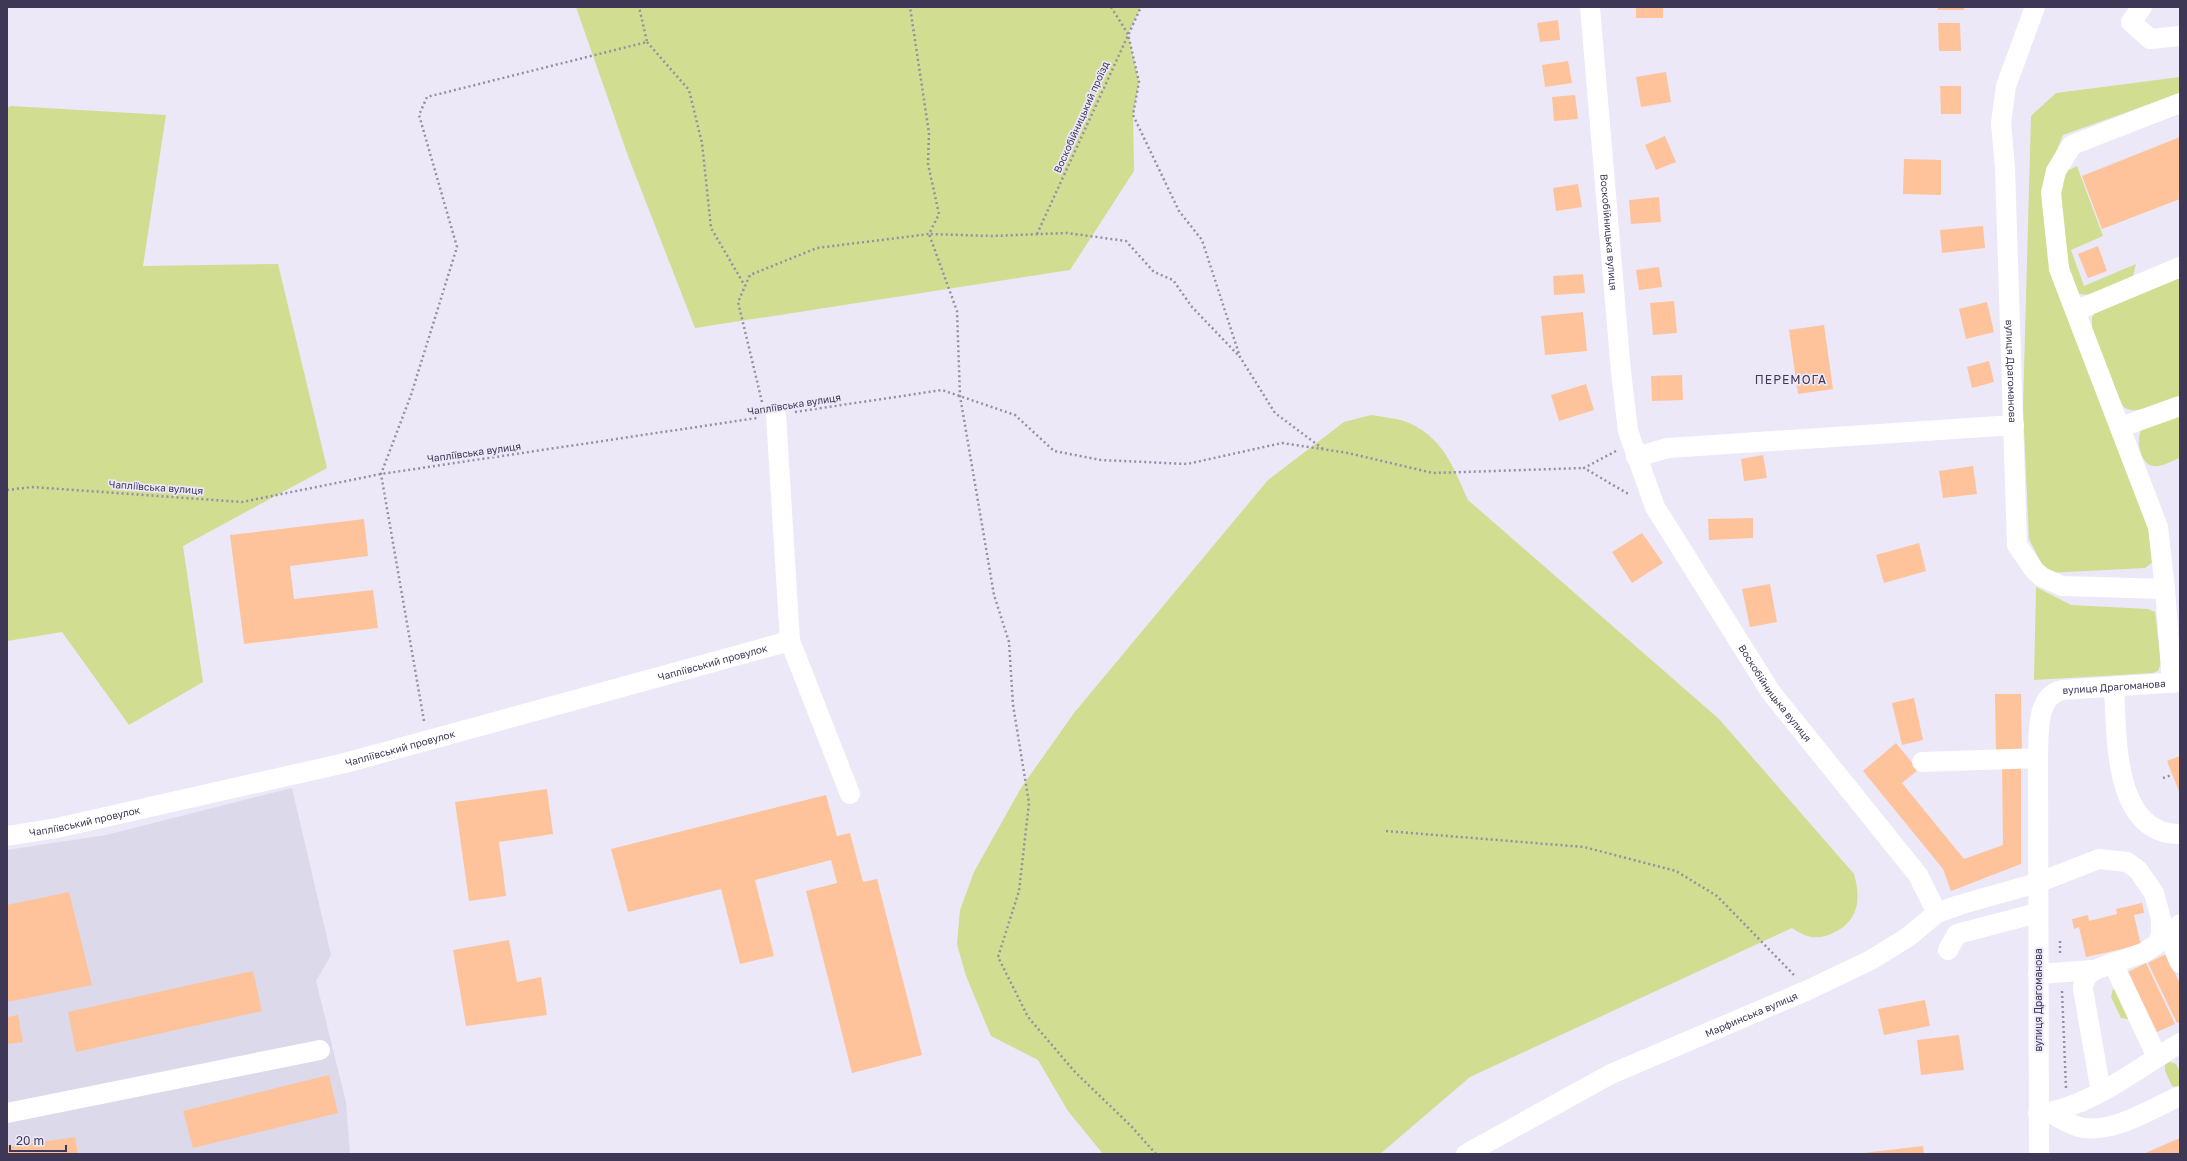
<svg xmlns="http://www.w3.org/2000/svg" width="2187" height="1161" font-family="'Golos Text',sans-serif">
	<rect width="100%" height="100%" fill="#ece8f8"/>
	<!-- built -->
	<path fill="#dcd9eb" d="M292,788L331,955L316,981L346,1102L350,1154H7V850L106,835Z"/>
	<!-- green -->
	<path fill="#d1dd91" d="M576,7H1141L1128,34L1139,82L1133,115L1134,171L1070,270L695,328L628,156Z
		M2180,77V93L2063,135L2047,173L2044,200L2152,527L2154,561L2145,568L2046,573L2029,539L2023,407L2031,116L2056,93Z
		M11,106L166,115L143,266L278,264L327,468L183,546L203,682L129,725L62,632L7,641V108Z
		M2077,166L2103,236L2071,250L2084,286L2136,264L2133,276L2091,295L2078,294L2071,283L2059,191L2067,171Z
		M2180,278V396C2166,401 2133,419 2122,405L2092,328V317L2095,313Z
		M2180,413V458C2173,460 2161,468 2153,466C2140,464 2135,438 2142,429Z
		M1371,415C1382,417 1394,418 1404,421C1442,435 1453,466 1468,500L1719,719L1854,874C1861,898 1859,920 1835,932C1818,941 1807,938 1792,928L1470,1077L1380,1154H1103L1068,1111L1038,1060L991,1036L966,976L957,944L960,910L974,872L1021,788L1074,713L1268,480L1344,422Z
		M2036,587L2071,605L2148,609L2155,612L2161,663L2158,671L2152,673L2034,680Z
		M2113,989H2115L2129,1018L2127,1019L2121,1018L2111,997Z
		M2170,1062L2176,1064L2180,1072V1088L2172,1086L2165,1071V1065Z"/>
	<!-- building -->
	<path fill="#fec39b" d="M1636,7H1663V18H1636Z
		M1938,7H1964V10H1938Z
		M1558,20L1560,40L1540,42L1537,23Z
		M1938,23H1960L1961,51H1939Z
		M1568,61L1572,83L1545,87L1542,65Z
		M1666,72L1671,102L1641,107L1636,77Z
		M1940,86H1961V114H1941Z
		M1575,95L1578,119L1554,121L1552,97Z
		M1665,136L1676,162L1656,170L1645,145Z
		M2180,137V199L2102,229L2082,176Z
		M1904,159L1941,160V195L1903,194Z
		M1578,184L1582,207L1556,211L1553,188Z
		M1659,197L1661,222L1631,224L1629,200Z
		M1983,226L1985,248L1942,253L1940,230Z
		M2098,246L2107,271L2088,278L2078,254Z
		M1659,267L1662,287L1639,290L1636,270Z
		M1583,274L1585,293L1554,295L1553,276Z
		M1674,301L1677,333L1653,335L1650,303Z
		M1987,302L1994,332L1966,339L1959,309Z
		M1583,312L1587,351L1545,355L1541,316Z
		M1824,325L1833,389L1798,394L1789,330Z
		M1989,361L1994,382L1972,388L1967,367Z
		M1682,375L1683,400L1652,401L1651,376Z
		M1586,384L1594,410L1559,421L1551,395Z
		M1763,455L1767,478L1744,481L1741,459Z
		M1973,466L1977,494L1943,498L1939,471Z
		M1753,518V538L1709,540L1708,519Z
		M364,519L368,556L290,566L294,599L373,590L378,628L244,644L230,535Z
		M1642,533L1663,563L1632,583L1612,552Z
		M1919,543L1926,571L1884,583L1876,555Z
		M1770,584L1777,622L1750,627L1742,589Z
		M1995,694H2021L2022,754L1996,755Z
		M1914,698L1923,740L1902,745L1892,703Z
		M1896,743L1918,770L1902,783L1964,859L2003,845L2002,765L2021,764V864L1951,891L1943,869L1863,771Z
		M2180,756V794L2167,761Z
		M547,789L553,834L499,842L506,896L469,901L455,802Z
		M826,795L837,836L850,833L863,882L877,879L922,1055L852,1073L806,891L837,883L831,860L755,880L774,956L740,964L721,889L628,912L611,849Z
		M69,892L92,985L7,1002V905Z
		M2142,903L2144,913L2134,915L2141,945L2086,957L2079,927L2074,929L2072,919L2088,915L2089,921L2117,914L2116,909Z
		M509,940L517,982L541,977L547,1015L466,1026L453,950Z
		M2166,954L2180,984V1022L2177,1023L2148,963Z
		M2146,963L2175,1024L2157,1032L2128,972Z
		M253,971L262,1011L76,1052L68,1012Z
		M1925,1000L1930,1026L1884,1035L1878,1009Z
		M18,1015L23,1042L7,1044V1017Z
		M1959,1035L1964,1070L1921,1075L1917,1040Z
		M329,1075L338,1113L193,1148L183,1111Z
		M75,1137L78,1154H7V1147Z
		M2180,1138V1154H2143Z
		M1923,1146L1924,1154H1863V1153Z"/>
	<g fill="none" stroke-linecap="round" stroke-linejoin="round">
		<!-- path -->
		<path stroke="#958fa6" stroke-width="2.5" stroke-dasharray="2 3" stroke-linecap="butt" d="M1111,7L1128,34L1139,82L1133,115L1179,211L1202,240L1240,357L1275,413L1323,449
			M647,42L689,90L702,143L711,228L745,286
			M1037,234L1141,7
			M762,402L738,302L750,275L817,248L929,234L939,214L928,164L929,133L910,7
			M795,412L942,390L1015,415L1054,451L1101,460L1187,464L1282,443L1348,453L1433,473L1584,468
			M1616,451L1584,468L1630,495
			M7,490L32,487L242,502L381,474L757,418
			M424,721L381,474L411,395L457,247L419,115L427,97L647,42L639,7
			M2163,778L2172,775
			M1386,831L1584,847L1676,871L1717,896L1794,975
			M2060,941V954
			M2062,991L2066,1088
			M1156,1154L1131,1126L1075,1072L1028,1017L998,957L1019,891L1029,803L1013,705L1009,642L994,595L960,396L957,311L929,234L992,236L1067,233L1126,241L1154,272L1173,280L1192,307L1240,357"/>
		<!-- minor -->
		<g stroke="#fff" stroke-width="20">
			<path id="s1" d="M1590,7L1621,372L1628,431L1655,507L1770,691L1918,875L1937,913"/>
			<path id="s2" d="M2035,7L2006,86L2001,123L2005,168L2017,545L2035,571L2042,577L2062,586L2165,589L2172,683"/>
			<path d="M2142,7L2131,22L2150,39L2180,36"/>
			<path d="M2075,311L2180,267"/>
			<path d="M776,415L790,641"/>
			<path d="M2121,427L2180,406"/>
			<path d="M1636,457L1668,448L2014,425"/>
			<path d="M2165,589L2158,527L2059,269L2051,193L2056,171L2072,145L2180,103"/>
			<path d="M2114,687C2117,734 2112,834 2180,834"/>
			<path d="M1922,762L2038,758"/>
			<path id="s3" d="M7,836L57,828L345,763L790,641L850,794"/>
			<path d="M2180,924C2168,937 2173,949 2180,963"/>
			<path d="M1948,950L1957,934L2037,913"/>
			<path d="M2038,974L2093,970"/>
			<path d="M2101,1092L2083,989C2084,971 2098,969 2113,963L2157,1057"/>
			<path d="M2049,1112C2058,1117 2067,1123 2076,1126C2108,1137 2151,1109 2180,1096"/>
			<path d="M7,1113L320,1050"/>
			<path d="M2038,1114C2091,1107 2135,1070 2180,1043"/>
			<path id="s4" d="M1466,1154L1611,1074L1808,990L1871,960L1908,937L1937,913L1959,905L2037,883L2099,859L2127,862L2138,870L2154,893L2161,919V935L2157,944L2143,953L2113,963"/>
			<path id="s5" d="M2039,1154L2038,758C2039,736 2035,696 2062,690L2180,682"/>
		</g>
	</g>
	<g text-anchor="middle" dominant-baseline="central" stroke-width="3.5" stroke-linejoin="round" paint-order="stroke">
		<!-- street labels -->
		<g font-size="10" fill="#3f3756" stroke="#ece8f8">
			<text transform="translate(1081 117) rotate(-66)">Воскобійницький проїзд</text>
			<text stroke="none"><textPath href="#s1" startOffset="226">Воскобійницька вулиця</textPath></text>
			<text stroke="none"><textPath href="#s2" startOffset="370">вулиця Драгоманова</textPath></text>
			<text transform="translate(794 404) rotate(-9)">Чапліївська вулиця</text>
			<text transform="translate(474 452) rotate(-8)">Чапліївська вулиця</text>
			<text transform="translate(156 487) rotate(4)">Чапліївська вулиця</text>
			<text stroke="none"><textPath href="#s3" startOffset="727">Чапліївський провулок</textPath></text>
			<text stroke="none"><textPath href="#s5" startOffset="526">вулиця Драгоманова</textPath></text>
			<text stroke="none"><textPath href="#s1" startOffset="728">Воскобійницька вулиця</textPath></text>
			<text stroke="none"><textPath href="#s3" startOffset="403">Чапліївський провулок</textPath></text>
			<text stroke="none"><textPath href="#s3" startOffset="79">Чапліївський провулок</textPath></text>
			<text transform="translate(2038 1000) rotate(-90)">вулиця Драгоманова</text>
			<text stroke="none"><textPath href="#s4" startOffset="318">Марфинська вулиця</textPath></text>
		</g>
		<!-- quarter labels -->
		<g font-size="12" letter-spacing="1" fill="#3f3756" stroke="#ece8f8">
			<text x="1791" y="379">ПЕРЕМОГА</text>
		</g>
	</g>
	<!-- border -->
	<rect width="2187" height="1161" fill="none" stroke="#3f3756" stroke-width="16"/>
	<!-- scale -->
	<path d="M10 1145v6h56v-6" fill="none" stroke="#3f3756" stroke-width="2"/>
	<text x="16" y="1145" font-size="12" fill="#3f3756" stroke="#ece8f8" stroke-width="3" paint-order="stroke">20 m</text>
</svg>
